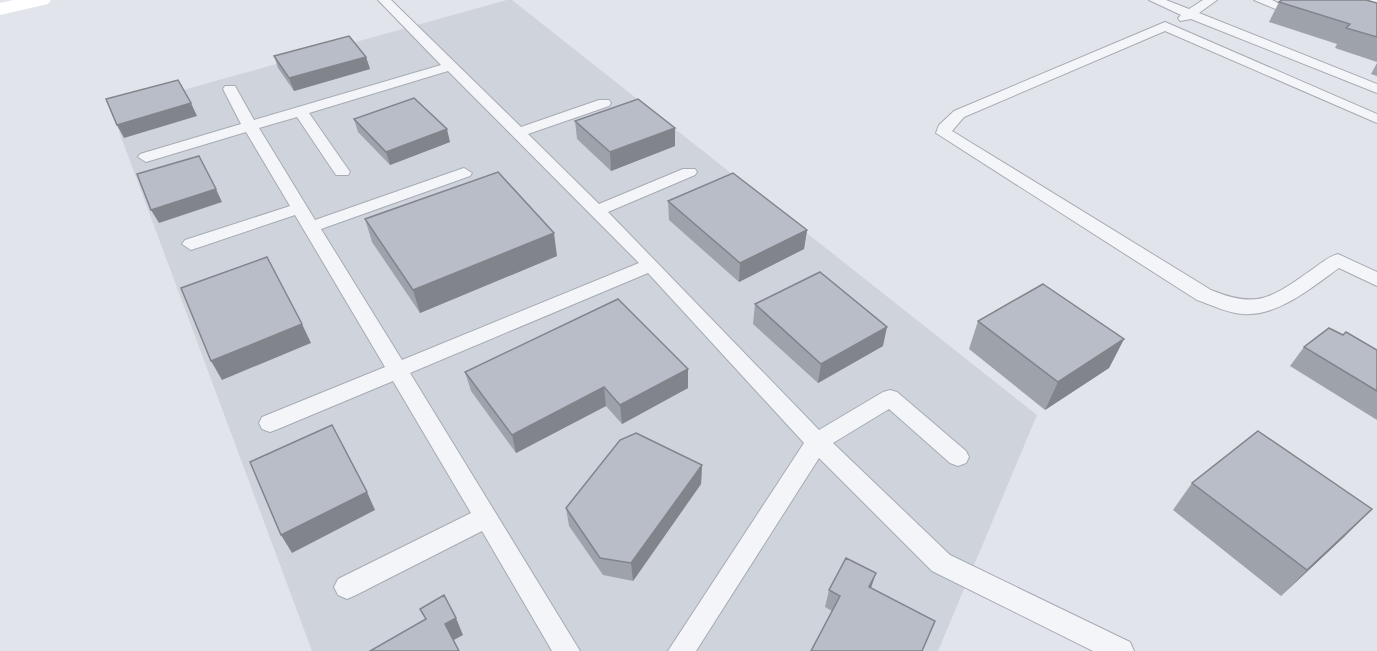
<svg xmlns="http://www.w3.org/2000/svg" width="1377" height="651" font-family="Cabin,sans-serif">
	<rect width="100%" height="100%" fill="#e1e4ea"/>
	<!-- built -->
	<path fill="#cfd3dc" d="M507,0H512L1037,415L938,651H312L111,110Z"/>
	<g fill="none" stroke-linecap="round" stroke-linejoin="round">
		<!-- lane casing -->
		<g stroke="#a6abb4" stroke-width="2">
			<path id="lane" d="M378,0H391L521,127L599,100H609L611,103L609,106L528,134L599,204L683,169H695L697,172L695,175L608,212L819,430L883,392L890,390L897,392L966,451L969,457L966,463L958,466L950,463L889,409L833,443L950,555L1130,642L1134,651H1093L932,571L819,458L696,651H668L804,443L648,273L410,373L580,651H552L482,531L356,595L347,599L338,595L334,587L338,579L471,513L393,381L278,429L270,432L262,429L259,423L262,417L385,367L295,215L191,250L182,244L185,240L290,206L246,132L146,162L138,157L140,154L241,124L223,89L225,86H235L254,120L441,65ZM448,71L639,263L402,360L321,229L470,176L472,173L464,168L458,170L315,220L259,128L297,117L336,175H348L350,172L309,113Z
				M1149,0H1166L1189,9L1203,0H1217L1199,13L1377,84V93L1191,19L1180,21L1178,18L1181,15Z
				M1254,0H1272L1284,6L1278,10Z
				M1365,0H1377V6Z
				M1165,22L1377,114V123L1165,31L964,117L952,131L1211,290C1257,309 1271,298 1310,271C1319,265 1327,257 1338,254L1377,272V286L1339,268C1312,287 1278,317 1242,314C1227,313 1212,305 1197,300L936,133L939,125L954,111Z"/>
		</g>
		<!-- lane -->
		<use href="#lane" fill="#f4f5f8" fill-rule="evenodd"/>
		<!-- secondary -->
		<path fill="#fff" fill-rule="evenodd" d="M13,0H51L48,4L0,15V3Z"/>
	</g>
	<!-- wall -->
	<path fill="#9ea3ab" d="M1279,2L1377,3V62L1335,48L1337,44L1269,22Z
		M274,56L366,57L370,69L294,91L278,68Z
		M1377,63V76L1371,74Z
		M354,119L450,142L390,165L358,132Z
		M575,121L675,128V146L611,171L577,139Z
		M668,201L807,230L804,249L739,282L669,220Z
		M365,219L557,256L420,313L372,242Z
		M755,304L883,346L818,383L753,324Z
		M978,321L1124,339L1109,368L1045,410L969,349Z
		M1304,347L1377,350V420L1290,366Z
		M688,369V388L622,424L606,406L516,453L471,391L465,372Z
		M702,465L701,484L633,581L603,575L569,526L566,508Z
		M1192,483L1345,536L1281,596L1173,510Z
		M871,588L832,611L825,607L829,590Z"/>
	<!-- shaded-wall -->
	<path fill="#81848b" d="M366,57L370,69L294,91L289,78Z
		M191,103L197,116L124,138L117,125Z
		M675,128V146L611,171L610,152Z
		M447,129L450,142L390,165L386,152Z
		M216,189L222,202L159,223L151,210Z
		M807,230L804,249L739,282L740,263Z
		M554,233L557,256L420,313L413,290Z
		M302,324L311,343L222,380L211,361Z
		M887,327L883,346L818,383L821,364Z
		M1124,339L1109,368L1045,410L1058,382Z
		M688,369V388L622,424L620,405Z
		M604,387L606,406L516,453L512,435Z
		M702,465L701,484L633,581L631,563Z
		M367,492L375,510L292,553L281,535Z
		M1372,509L1345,536L1281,596L1307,570Z
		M876,573L870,591L869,587Z
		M456,618L463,635L452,641L445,624Z"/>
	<!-- building -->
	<path fill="#b8bdc7" stroke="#81848b" stroke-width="1.5" d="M1282,0H1366L1377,3V37L1346,28L1350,24L1279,2Z
		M349,36L366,57L289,78L274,56Z
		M178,80L191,103L117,125L106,99Z
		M414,98L447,129L386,152L354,119Z
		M638,99L675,128L610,152L575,121Z
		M199,156L216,189L151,210L137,174Z
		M498,172L554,233L413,290L365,219Z
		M733,173L807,230L740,263L668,201Z
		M267,257L302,324L211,361L181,288Z
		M820,272L887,327L821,364L755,304Z
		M1043,284L1124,339L1058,382L978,321Z
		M618,299L688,369L620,405L604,387L512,435L465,372Z
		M1329,328L1343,335L1346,332L1377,350V391L1304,347Z
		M332,425L367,492L281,535L250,462Z
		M1258,431L1372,509L1307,570L1192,483Z
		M636,433L702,465L631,563L600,558L566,508L620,440Z
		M846,558L876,573L869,587L935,621L922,651H811L840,596L829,590Z
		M444,595L456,618L445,624L459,651H370L426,619L420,609Z"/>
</svg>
